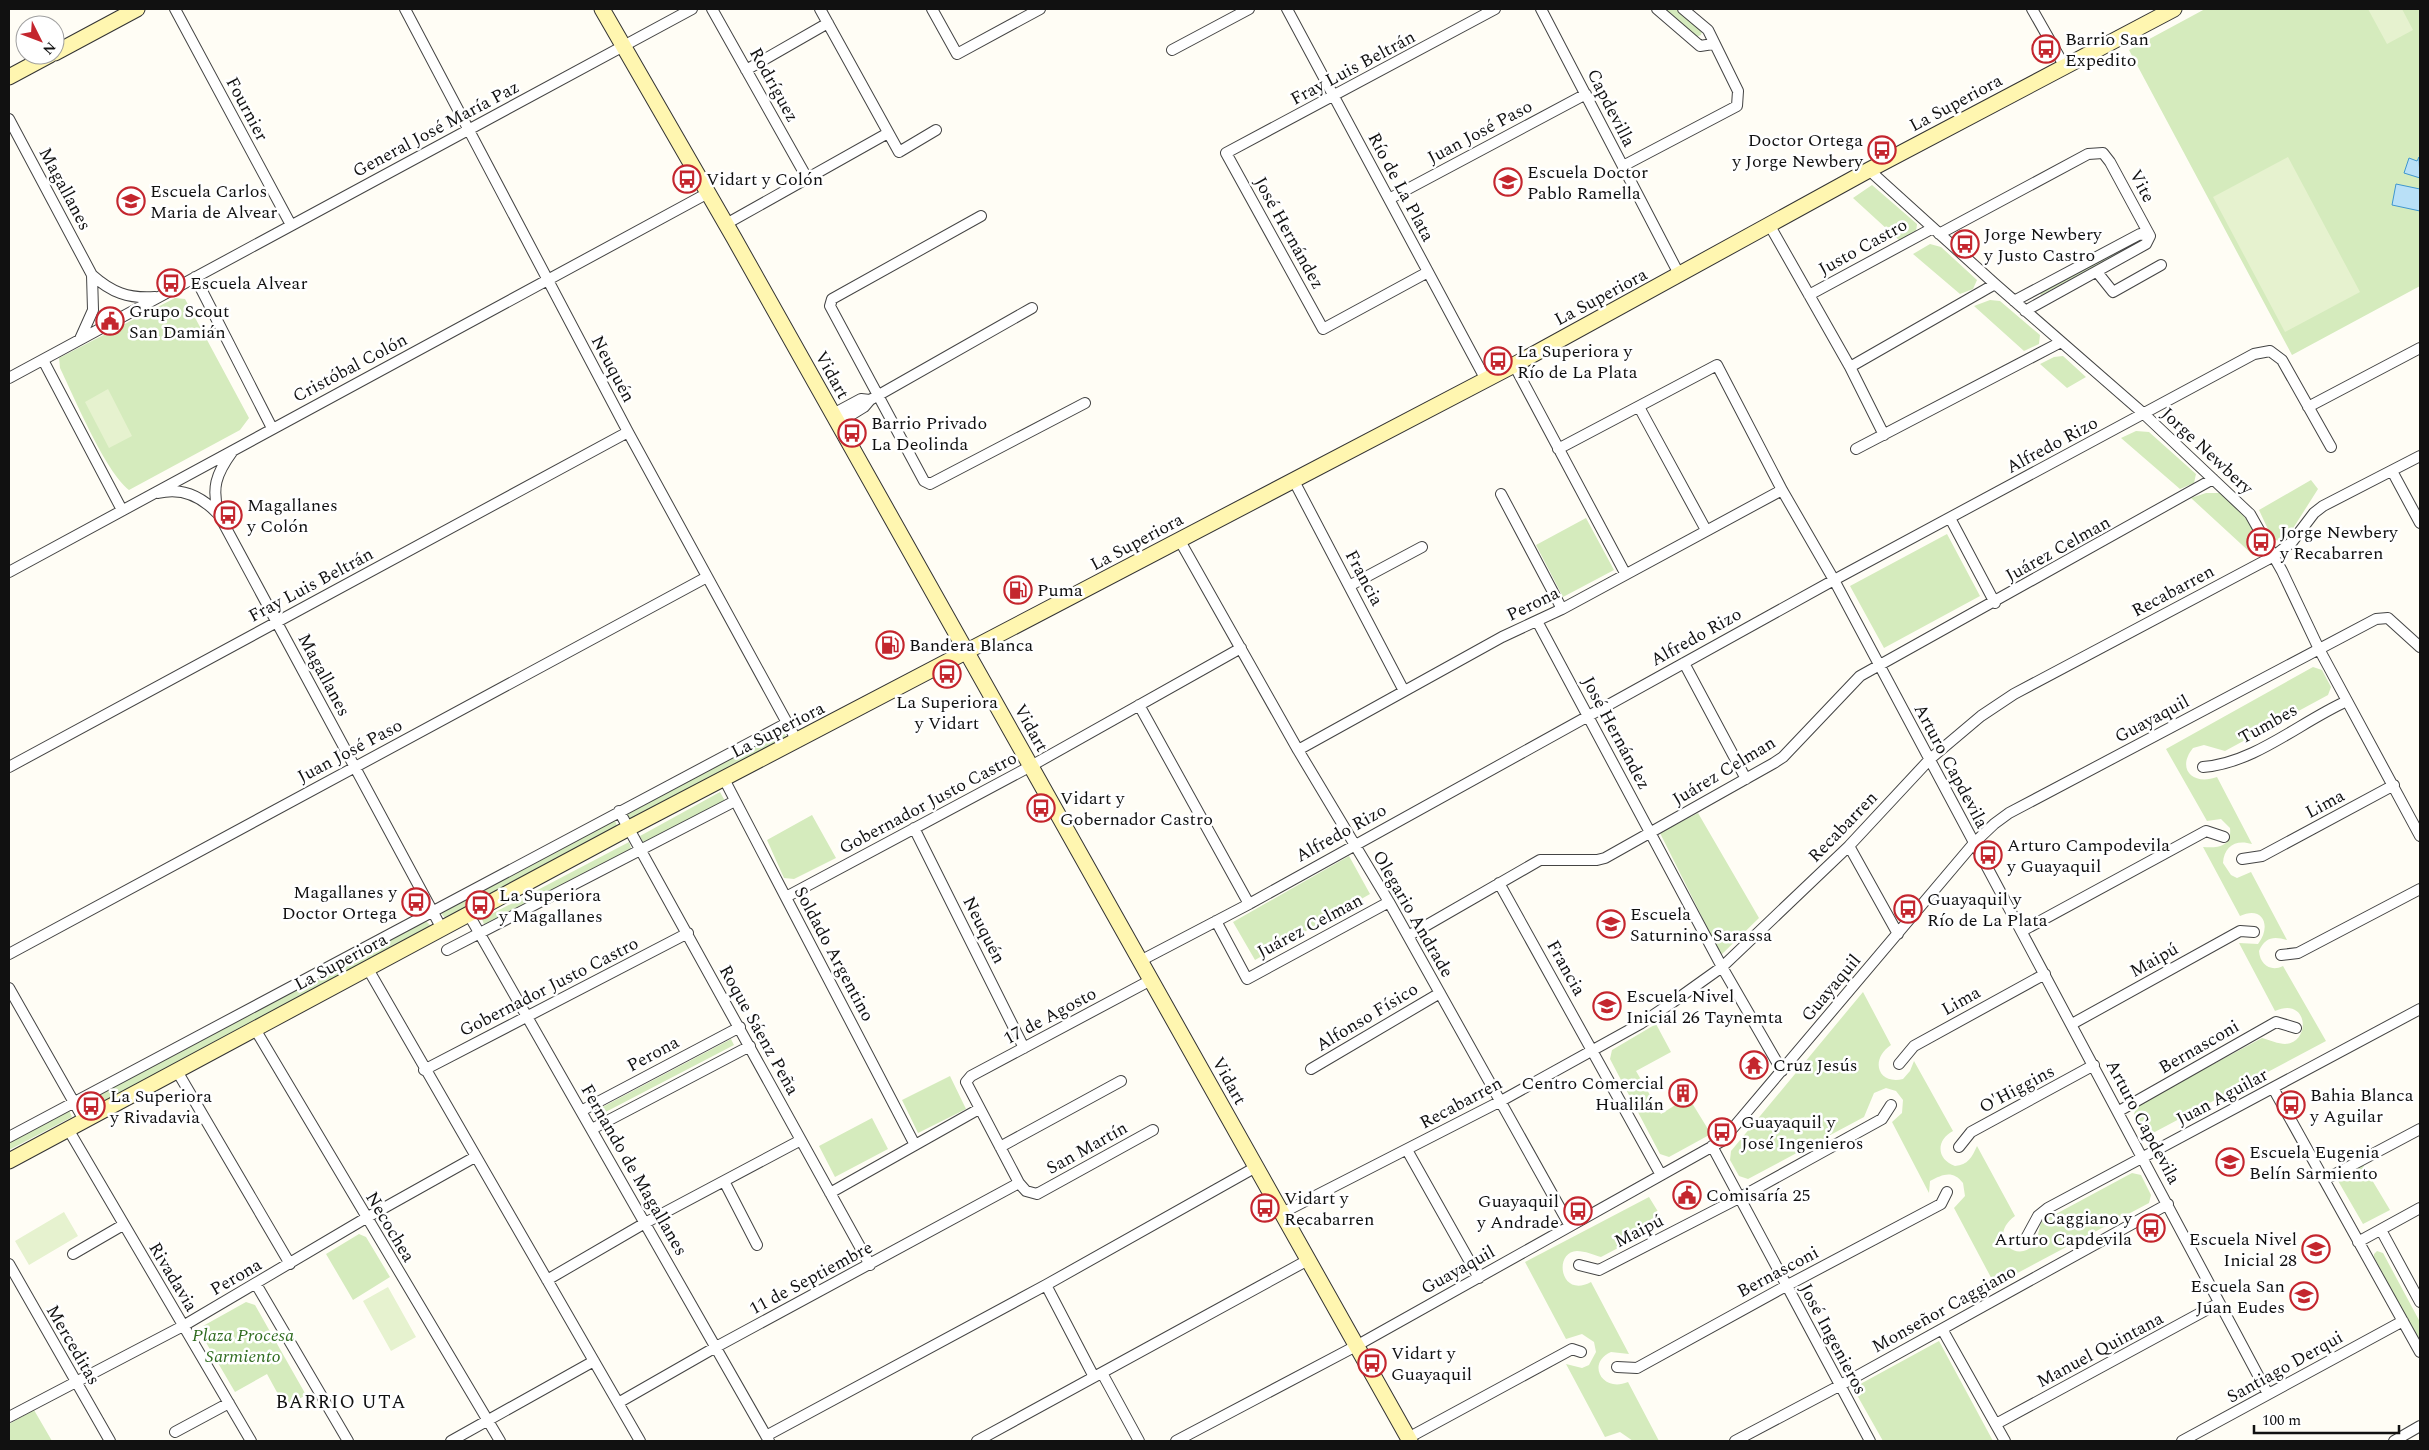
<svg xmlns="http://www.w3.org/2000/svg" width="2429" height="1450" font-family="Spectral,serif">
	<rect width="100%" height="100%" fill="#fffdf5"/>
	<!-- green -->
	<path fill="#d5ebbd" d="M1664,9H1676L1702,31L1701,35L1696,37Z
		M2205,9H2420V286L2292,355L2129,50Z
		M1872,185L1917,224L1916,232L1900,241L1853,198Z
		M2130,242L2132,246L2041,295L2038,291Z
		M1930,244L1941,247L1977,280L1973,289L1960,294L1913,254Z
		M175,298L185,299L249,418L240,430L129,490C105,471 75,399 60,368L59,358Z
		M1990,300L2000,301L2040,335L2039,344L2024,351L1974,306Z
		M2063,356L2086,377L2067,388L2040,364L2054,357Z
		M2136,431L2149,432L2196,474L2194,483L2180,489L2121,438Z
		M2311,480L2318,489L2285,541L2273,540L2259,510Z
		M2206,493H2224C2240,511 2254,525 2261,549L2253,555L2191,498Z
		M1586,518L1614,570L1563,597L1536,545Z
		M1947,534L1980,596L1884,648L1850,586Z
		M2313,667L2322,670L2331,687L2328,695L2225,751L2204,745L2193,748C2176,769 2193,786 2217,777L2252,844C2236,839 2224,846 2223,863L2231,875L2237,878L2251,872L2287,940C2274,936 2265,937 2259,951C2260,965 2271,972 2283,966L2326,1041L2151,1134L2143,1131L2134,1114L2137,1105L2262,1038C2269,1040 2279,1044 2285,1044C2312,1042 2308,996 2275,1011L2239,943L2258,944C2272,926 2263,905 2240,916L2203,847C2218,848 2232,847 2230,828L2221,819L2207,821L2166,749Z
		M784,732L787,739L630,820L625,812Z
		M720,792L725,801L644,844L640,836Z
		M1698,813L1759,918L1721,955L1660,833Z
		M812,815L836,858L794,879L784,878L767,840Z
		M615,820L618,829L446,919L441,913Z
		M629,842L632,851L485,927L482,919Z
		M1349,856L1370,894L1255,960L1233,922Z
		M426,921L432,927L86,1111L83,1102Z
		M1863,992L1891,1045C1870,1059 1877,1085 1903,1079L1910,1071L1914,1061L1953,1131C1936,1140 1936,1159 1955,1166C1968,1165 1972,1157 1977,1146L2015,1216C1986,1237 2017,1264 2033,1245C2038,1239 2039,1229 2041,1222L2132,1173L2141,1175L2151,1195L2149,1203L1995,1285L1954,1208L1965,1196L1963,1183C1953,1170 1943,1174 1930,1181L1929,1193L1892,1122L1902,1113L1903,1100L1896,1091L1886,1088L1874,1093L1864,1117L1748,1179L1739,1176L1730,1160L1731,1151Z
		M1656,1024L1671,1052L1636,1071L1661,1114L1677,1104L1692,1103L1711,1134L1669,1157L1660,1154L1610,1059L1612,1050Z
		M731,1039L734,1045L596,1117L593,1112Z
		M950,1076L966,1109L918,1133L902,1100Z
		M69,1110L72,1117L9,1150V1143Z
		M872,1118L888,1149L835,1177L819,1146Z
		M2363,1165L2390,1210L2363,1224L2337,1179Z
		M1649,1197L1665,1223L1601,1257C1594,1255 1585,1251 1577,1251C1553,1252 1560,1299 1591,1282L1629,1354L1611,1352C1586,1363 1602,1393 1628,1382L1659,1441H1633L1620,1432L1605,1437L1566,1364L1582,1368L1589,1365L1596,1352L1594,1342L1582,1334L1566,1339L1525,1262Z
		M359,1234L366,1237L390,1277L353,1300L326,1254Z
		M2377,1251L2383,1253L2420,1322V1343L2374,1257V1254Z
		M246,1302L255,1305L306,1395L285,1407L267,1374L235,1392L201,1334L203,1326Z
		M1939,1341L1993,1441H1883L1853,1388Z
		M34,1410L52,1441H9V1424Z"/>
	<!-- pitch -->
	<path fill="#e6f2cf" d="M2368,9H2402L2413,30L2387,44Z
		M2288,157L2360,292L2285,332L2213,197Z
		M108,389L132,436L109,448L85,402Z
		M64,1212L78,1236L29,1265L15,1241Z
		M388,1287L416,1337L391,1351L363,1301Z"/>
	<!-- water -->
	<path fill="#b9e0f7" stroke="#3f96cf" d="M2419,157L2420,178L2404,173L2409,158L2417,161Z
		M2396,184L2420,189V211L2392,205Z"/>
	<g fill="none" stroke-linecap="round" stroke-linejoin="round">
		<!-- street casing -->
		<g stroke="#444" stroke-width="12">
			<path id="street" d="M175,9L291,225
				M405,9L628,432L797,741
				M712,9L807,178
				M820,9L899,152L936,130
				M932,9L957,54L1040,9
				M1287,9L1486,380
				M1541,9L1680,276
				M1657,9L1700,46L1713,44
				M2032,9L2065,67
				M1172,50L1249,9
				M746,70L828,23
				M9,119L92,275C111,292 128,299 155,297
				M1623,166L1737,106L1738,91L1708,30L1683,9
				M1869,170L1995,284L2144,414L2250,514L2282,571L2319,649L2420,836
				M1389,199L1586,94
				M981,216L832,299L830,306L924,481L930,484L1085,403
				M726,224L888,133
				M1770,226L1850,367L1884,435
				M1939,234L2088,154L2103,153L2110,162L2150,236
				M1428,272L1323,329L1226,153L1495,9
				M2097,272L2113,292L2161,265
				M195,277L272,428
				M1809,295L1933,228
				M2014,301L2140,234L2150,236
				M2025,311L2146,244L2150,236
				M80,339L93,310L92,275
				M43,360L122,510
				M1514,365L1625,573
				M1850,367L1995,284
				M9,378L692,9
				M1639,407L1706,530
				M2308,407L2420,348
				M833,414L861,399L870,400
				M838,423L864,407L870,400L1032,308
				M1558,449L1717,365L1782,490L1834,580L2268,1394
				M1856,449L2061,342
				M232,452C216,474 211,488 219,515L442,929
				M2392,471L2420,523
				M1294,481L1404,691
				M158,493C182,487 201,496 217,513
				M1501,494L1562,609
				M1950,518L1995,603
				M1180,541L1298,750L1389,902L1570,1226
				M9,572L708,193
				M1349,586L1422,547
				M1537,621L1722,967L1782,1071
				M1684,663L1746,779
				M1139,705L1249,904
				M1298,750L1502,637L1562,609L1782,490
				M9,767L628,432
				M2203,767C2255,763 2300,722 2347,701
				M724,779L915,1145
				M619,811L870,1265
				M914,828L1024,1048
				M1849,846L1898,934
				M2242,859L2262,856L2394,785
				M1499,883L1661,1175
				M786,897L1031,766L1241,648
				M469,915L769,1441
				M1216,921L1247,979L1389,902
				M2022,931L2206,831L2224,837
				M1408,936L1540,860H1597L1605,858L1774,763L1783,757L1860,676L2213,479
				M447,950L735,801
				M9,954L707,577
				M2281,955L2298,953L2420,889
				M1140,961L1249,904L1834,580L2254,354L2270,351L2282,360L2331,447
				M368,969L640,1441
				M1151,980L971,1076L966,1082L1019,1183L1026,1191L1037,1194L1153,1130
				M9,988L84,1120
				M2072,1024L2240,931L2254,932
				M255,1029L500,1441
				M1899,1064L1914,1046L2045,974
				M1311,1069L1440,993
				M424,1070L688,933
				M177,1071L290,1264
				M2273,1088L2420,1352
				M581,1111L740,1027
				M2119,1111L2276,1022L2296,1028
				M68,1129L251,1441
				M592,1129L750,1046
				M9,1137L787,723
				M1712,1146L1870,1441
				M1000,1147L1121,1081
				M1959,1147L1971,1132L2094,1065
				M1407,1150L1479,1278
				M2324,1180L2420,1129
				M724,1181L757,1245
				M830,1193L979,1109
				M1282,1213L1501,1101L1640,1024L1673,1002L1722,967L1849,846L1930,759L1981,716L2014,694L2274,556L2292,542L2314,513L2323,506L2420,456
				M2381,1230L2420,1302
				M2025,1240L2038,1216L2048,1208L2420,1009
				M2358,1242L2420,1208
				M73,1254L123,1225
				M9,1264L110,1441
				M1579,1265L1599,1270L1739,1198L1882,1119L1891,1105
				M547,1280L645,1223L801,1140
				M256,1284L348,1441
				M1046,1285L1094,1377
				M1942,1329L2005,1441
				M1617,1367L1637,1368L1786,1286L1941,1204L1947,1192
				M1102,1373L1139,1441
				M618,1403L716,1347L1019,1183
				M9,1417L183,1326L366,1218L475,1157
				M1996,1424L2219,1303
				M175,1432L229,1403
				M766,1436L1046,1285L1256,1167
				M1408,1438L1572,1349L1581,1352
				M451,1441L594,1361
				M977,1441L1308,1260
				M1176,1441L1356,1346L1722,1141L1974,843L1994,824L2009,813L2376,619L2388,618L2420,647
				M1735,1441L1839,1386L2168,1204
				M2182,1441L2403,1321
				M2394,1441L2420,1426"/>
		</g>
		<!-- secondary casing -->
		<g stroke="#333" stroke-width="17">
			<path id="secondary" d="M602,9L734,238L1410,1441
				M55,53L137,9
				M9,77L50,55
				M9,1161L629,828L1514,365L1869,170L2174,9"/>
		</g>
		<!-- street -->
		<use href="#street" stroke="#fff" stroke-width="10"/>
		<!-- secondary -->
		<use href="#secondary" stroke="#fff6b0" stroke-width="15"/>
	</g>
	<!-- icons -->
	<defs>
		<g id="bus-ring" transform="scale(1.4375)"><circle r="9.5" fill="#fff" stroke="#c4262e" stroke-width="1.5"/><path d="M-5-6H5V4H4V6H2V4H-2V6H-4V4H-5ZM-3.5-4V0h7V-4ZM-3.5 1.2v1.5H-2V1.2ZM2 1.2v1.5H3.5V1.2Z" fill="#c4262e"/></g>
		<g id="school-ring" transform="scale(1.4375)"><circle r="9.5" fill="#fff" stroke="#c4262e" stroke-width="1.5"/><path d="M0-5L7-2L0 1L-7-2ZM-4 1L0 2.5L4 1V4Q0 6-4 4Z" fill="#c4262e"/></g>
		<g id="civic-ring" transform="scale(1.4375)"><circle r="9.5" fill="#fff" stroke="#c4262e" stroke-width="1.5"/><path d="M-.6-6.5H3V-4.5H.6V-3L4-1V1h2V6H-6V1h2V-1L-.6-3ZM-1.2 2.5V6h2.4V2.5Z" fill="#c4262e"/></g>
		<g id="fuel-ring" transform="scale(1.4375)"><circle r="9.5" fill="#fff" stroke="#c4262e" stroke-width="1.5"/><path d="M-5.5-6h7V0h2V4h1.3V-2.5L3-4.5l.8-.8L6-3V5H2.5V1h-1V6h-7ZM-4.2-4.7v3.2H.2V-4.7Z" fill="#c4262e"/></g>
		<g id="temple-ring" transform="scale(1.4375)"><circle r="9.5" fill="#fff" stroke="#c4262e" stroke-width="1.5"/><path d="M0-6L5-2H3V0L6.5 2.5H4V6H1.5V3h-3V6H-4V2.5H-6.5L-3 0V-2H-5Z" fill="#c4262e"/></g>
		<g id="building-ring" transform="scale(1.4375)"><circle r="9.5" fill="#fff" stroke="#c4262e" stroke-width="1.5"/><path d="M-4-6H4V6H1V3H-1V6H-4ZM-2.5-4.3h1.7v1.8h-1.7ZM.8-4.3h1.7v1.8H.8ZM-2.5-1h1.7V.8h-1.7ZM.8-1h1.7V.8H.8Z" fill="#c4262e"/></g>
	</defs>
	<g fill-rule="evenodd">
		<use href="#bus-ring" x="2046" y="49"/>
		<use href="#bus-ring" x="1882" y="150"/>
		<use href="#bus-ring" x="687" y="179"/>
		<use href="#school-ring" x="1508" y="182"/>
		<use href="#school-ring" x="131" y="201"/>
		<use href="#bus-ring" x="1965" y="244"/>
		<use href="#bus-ring" x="171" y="283"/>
		<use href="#civic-ring" x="110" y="321"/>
		<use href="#bus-ring" x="1498" y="361"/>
		<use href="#bus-ring" x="852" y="433"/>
		<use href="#bus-ring" x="228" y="515"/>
		<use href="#bus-ring" x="2261" y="542"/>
		<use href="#fuel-ring" x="1018" y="590"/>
		<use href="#fuel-ring" x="890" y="645"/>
		<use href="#bus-ring" x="947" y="674"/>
		<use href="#bus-ring" x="1041" y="808"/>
		<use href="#bus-ring" x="1988" y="855"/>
		<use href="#bus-ring" x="416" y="902"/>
		<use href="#bus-ring" x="480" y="905"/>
		<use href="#bus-ring" x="1908" y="909"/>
		<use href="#school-ring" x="1611" y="924"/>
		<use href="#school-ring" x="1607" y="1006"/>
		<use href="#temple-ring" x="1754" y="1065"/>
		<use href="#building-ring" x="1683" y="1093"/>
		<use href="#bus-ring" x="2291" y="1105"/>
		<use href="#bus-ring" x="91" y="1106"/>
		<use href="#bus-ring" x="1722" y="1132"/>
		<use href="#school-ring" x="2230" y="1162"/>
		<use href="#civic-ring" x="1687" y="1195"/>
		<use href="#bus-ring" x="1265" y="1208"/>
		<use href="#bus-ring" x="1578" y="1211"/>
		<use href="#bus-ring" x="2151" y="1228"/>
		<use href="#school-ring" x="2316" y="1249"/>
		<use href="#school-ring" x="2304" y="1296"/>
		<use href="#bus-ring" x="1372" y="1363"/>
	</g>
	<g text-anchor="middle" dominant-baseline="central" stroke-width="5" stroke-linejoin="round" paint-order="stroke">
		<!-- poi labels -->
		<g font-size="18" fill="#111" stroke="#fff" text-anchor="start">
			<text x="2065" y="39">Barrio San<tspan x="2065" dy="21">Expedito</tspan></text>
			<text x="1863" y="140" text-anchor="end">Doctor Ortega<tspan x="1863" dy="21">y Jorge Newbery</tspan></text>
			<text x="1527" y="172">Escuela Doctor<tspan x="1527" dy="21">Pablo Ramella</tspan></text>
			<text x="706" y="179">Vidart y Colón</text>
			<text x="150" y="191">Escuela Carlos<tspan x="150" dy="21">Maria de Alvear</tspan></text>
			<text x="1984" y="234">Jorge Newbery<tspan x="1984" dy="21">y Justo Castro</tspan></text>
			<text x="190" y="283">Escuela Alvear</text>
			<text x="129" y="311">Grupo Scout<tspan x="129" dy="21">San Damián</tspan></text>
			<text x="1517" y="351">La Superiora y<tspan x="1517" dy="21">Río de La Plata</tspan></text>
			<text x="871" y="423">Barrio Privado<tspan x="871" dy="21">La Deolinda</tspan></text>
			<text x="247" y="505">Magallanes<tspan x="247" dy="21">y Colón</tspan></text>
			<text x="2280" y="532">Jorge Newbery<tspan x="2280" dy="21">y Recabarren</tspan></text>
			<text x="1037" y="590">Puma</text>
			<text x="909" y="645">Bandera Blanca</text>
			<text x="947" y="702" text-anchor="middle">La Superiora<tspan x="947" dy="21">y Vidart</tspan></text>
			<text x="1060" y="798">Vidart y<tspan x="1060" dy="21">Gobernador Castro</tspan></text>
			<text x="2007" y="845">Arturo Campodevila<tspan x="2007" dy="21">y Guayaquil</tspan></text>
			<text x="397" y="892" text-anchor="end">Magallanes y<tspan x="397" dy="21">Doctor Ortega</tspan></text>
			<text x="499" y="895">La Superiora<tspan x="499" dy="21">y Magallanes</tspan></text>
			<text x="1927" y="899">Guayaquil y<tspan x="1927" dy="21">Río de La Plata</tspan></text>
			<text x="1630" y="914">Escuela<tspan x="1630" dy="21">Saturnino Sarassa</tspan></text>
			<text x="1626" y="996">Escuela Nivel<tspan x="1626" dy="21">Inicial 26 Taynemta</tspan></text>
			<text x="1773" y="1065">Cruz Jesús</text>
			<text x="1664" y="1083" text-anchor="end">Centro Comercial<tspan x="1664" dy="21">Hualilán</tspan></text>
			<text x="2310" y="1095">Bahia Blanca<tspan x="2310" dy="21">y Aguilar</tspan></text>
			<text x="110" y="1096">La Superiora<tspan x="110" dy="21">y Rivadavia</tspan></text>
			<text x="1741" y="1122">Guayaquil y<tspan x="1741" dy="21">José Ingenieros</tspan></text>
			<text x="2249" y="1152">Escuela Eugenia<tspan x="2249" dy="21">Belín Sarmiento</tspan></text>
			<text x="1706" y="1195">Comisaría 25</text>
			<text x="1284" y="1198">Vidart y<tspan x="1284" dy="21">Recabarren</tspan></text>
			<text x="1559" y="1201" text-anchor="end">Guayaquil<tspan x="1559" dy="21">y Andrade</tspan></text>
			<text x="2132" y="1218" text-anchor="end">Caggiano y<tspan x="2132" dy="21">Arturo Capdevila</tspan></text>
			<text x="2297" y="1239" text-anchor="end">Escuela Nivel<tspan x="2297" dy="21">Inicial 28</tspan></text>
			<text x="2285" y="1286" text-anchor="end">Escuela San<tspan x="2285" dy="21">Juan Eudes</tspan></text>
			<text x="1391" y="1353">Vidart y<tspan x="1391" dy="21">Guayaquil</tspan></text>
		</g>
		<!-- street labels -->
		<g font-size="18" fill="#111" stroke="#fff">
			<text transform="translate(1353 68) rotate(-28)">Fray Luis Beltrán</text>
			<text transform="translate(774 85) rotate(61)">Rodríguez</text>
			<text transform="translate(1956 103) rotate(-28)">La Superiora</text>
			<text transform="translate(1611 108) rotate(63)">Capdevilla</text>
			<text transform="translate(247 109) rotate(62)">Fournier</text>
			<text transform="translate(436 129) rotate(-28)">General José María Paz</text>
			<text transform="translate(1480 132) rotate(-28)">Juan José Paso</text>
			<text transform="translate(2142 186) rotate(62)">Vite</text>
			<text transform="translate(1401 187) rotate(62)">Río de La Plata</text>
			<text transform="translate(65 189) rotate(62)">Magallanes</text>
			<text transform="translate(1289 233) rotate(61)">José Hernández</text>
			<text transform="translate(1863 247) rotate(-29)">Justo Castro</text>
			<text transform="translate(1601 297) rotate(-28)">La Superiora</text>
			<text transform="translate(350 368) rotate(-28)">Cristóbal Colón</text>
			<text transform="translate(613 369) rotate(62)">Neuquén</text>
			<text transform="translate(832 375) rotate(61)">Vidart</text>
			<text transform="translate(2052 445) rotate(-28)">Alfredo Rizo</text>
			<text transform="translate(2207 451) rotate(43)">Jorge Newbery</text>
			<text transform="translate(1137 542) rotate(-28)">La Superiora</text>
			<text transform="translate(2058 549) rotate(-29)">Juárez Celman</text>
			<text transform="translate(1364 578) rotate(62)">Francia</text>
			<text transform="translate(311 585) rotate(-28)">Fray Luis Beltrán</text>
			<text transform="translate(2173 591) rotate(-28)">Recabarren</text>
			<text transform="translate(1533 604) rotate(-26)">Perona</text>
			<text transform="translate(1696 637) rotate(-29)">Alfredo Rizo</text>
			<text transform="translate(324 675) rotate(62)">Magallanes</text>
			<text transform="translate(2152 719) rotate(-28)">Guayaquil</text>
			<text transform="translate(2268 724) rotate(-29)">Tumbes</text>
			<text transform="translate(1031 728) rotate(61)">Vidart</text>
			<text transform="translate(778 730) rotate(-27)">La Superiora</text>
			<text transform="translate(1616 733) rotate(62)">José Hernández</text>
			<text transform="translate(350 751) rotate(-28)">Juan José Paso</text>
			<text transform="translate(1951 766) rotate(62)">Arturo Capdevila</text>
			<text transform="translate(1724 771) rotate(-31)">Juárez Celman</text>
			<text transform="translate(928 803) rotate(-28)">Gobernador Justo Castro</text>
			<text transform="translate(2325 804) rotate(-28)">Lima</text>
			<text transform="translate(1843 827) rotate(-46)">Recabarren</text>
			<text transform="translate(1341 833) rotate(-29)">Alfredo Rizo</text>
			<text transform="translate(1413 914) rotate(60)">Olegario Andrade</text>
			<text transform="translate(1310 926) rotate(-28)">Juárez Celman</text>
			<text transform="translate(984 930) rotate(63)">Neuquén</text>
			<text transform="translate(834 954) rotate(62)">Soldado Argentino</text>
			<text transform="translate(2154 960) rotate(-29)">Maipú</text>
			<text transform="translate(341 962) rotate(-28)">La Superiora</text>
			<text transform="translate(1566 968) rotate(61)">Francia</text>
			<text transform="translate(549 987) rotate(-27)">Gobernador Justo Castro</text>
			<text transform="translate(1831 988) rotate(-50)">Guayaquil</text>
			<text transform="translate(1961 1001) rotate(-29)">Lima</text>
			<text transform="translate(1050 1016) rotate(-28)">17 de Agosto</text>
			<text transform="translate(1367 1017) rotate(-31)">Alfonso Físico</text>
			<text transform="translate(759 1030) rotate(61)">Roque Sáenz Peña</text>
			<text transform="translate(2199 1047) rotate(-30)">Bernasconi</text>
			<text transform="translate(653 1054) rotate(-28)">Perona</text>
			<text transform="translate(1229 1081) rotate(61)">Vidart</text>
			<text transform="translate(2017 1089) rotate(-28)">O'Higgins</text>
			<text transform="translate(2222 1097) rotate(-28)">Juan Aguilar</text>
			<text transform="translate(1461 1103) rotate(-28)">Recabarren</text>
			<text transform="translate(2143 1122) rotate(62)">Arturo Capdevila</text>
			<text transform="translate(1087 1148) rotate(-29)">San Martín</text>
			<text transform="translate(634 1170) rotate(60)">Fernando de Magallanes</text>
			<text transform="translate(390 1227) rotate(59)">Necochea</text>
			<text transform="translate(1639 1231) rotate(-27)">Maipú</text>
			<text transform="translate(1458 1270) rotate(-29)">Guayaquil</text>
			<text transform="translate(1778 1272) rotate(-28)">Bernasconi</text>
			<text transform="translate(173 1277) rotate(59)">Rivadavia</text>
			<text transform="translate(236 1277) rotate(-30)">Perona</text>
			<text transform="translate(811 1278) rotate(-28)">11 de Septiembre</text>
			<text transform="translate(1944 1309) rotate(-29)">Monseñor Caggiano</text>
			<text transform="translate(1833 1339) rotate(62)">José Ingenieros</text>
			<text transform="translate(73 1345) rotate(60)">Merceditas</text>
			<text transform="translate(2100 1350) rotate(-28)">Manuel Quintana</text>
			<text transform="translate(2285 1367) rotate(-29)">Santiago Derqui</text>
		</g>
		<!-- park labels -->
		<g font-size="18" font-style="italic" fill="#2f6b1f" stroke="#fff">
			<text x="243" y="1335">Plaza Procesa<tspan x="243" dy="21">Sarmiento</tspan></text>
		</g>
		<!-- neighbourhood labels -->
		<g font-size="19" letter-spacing="1" fill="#111" stroke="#fff">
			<text x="341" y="1402">BARRIO UTA</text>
		</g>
	</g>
	<!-- border -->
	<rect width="2429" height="1450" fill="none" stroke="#111111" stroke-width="20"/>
	<!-- north arrow -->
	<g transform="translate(40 40) rotate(132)"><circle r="24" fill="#ffffff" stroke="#a0a0a0"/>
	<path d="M0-4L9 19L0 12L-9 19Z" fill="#c4262e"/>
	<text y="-8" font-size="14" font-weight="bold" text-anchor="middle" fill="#111111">N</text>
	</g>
	<!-- scale -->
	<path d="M2254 1425v8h145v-8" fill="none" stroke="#111111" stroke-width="2.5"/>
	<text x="2262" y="1425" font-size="15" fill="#111111" stroke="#ffffff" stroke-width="4" paint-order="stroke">100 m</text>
</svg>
